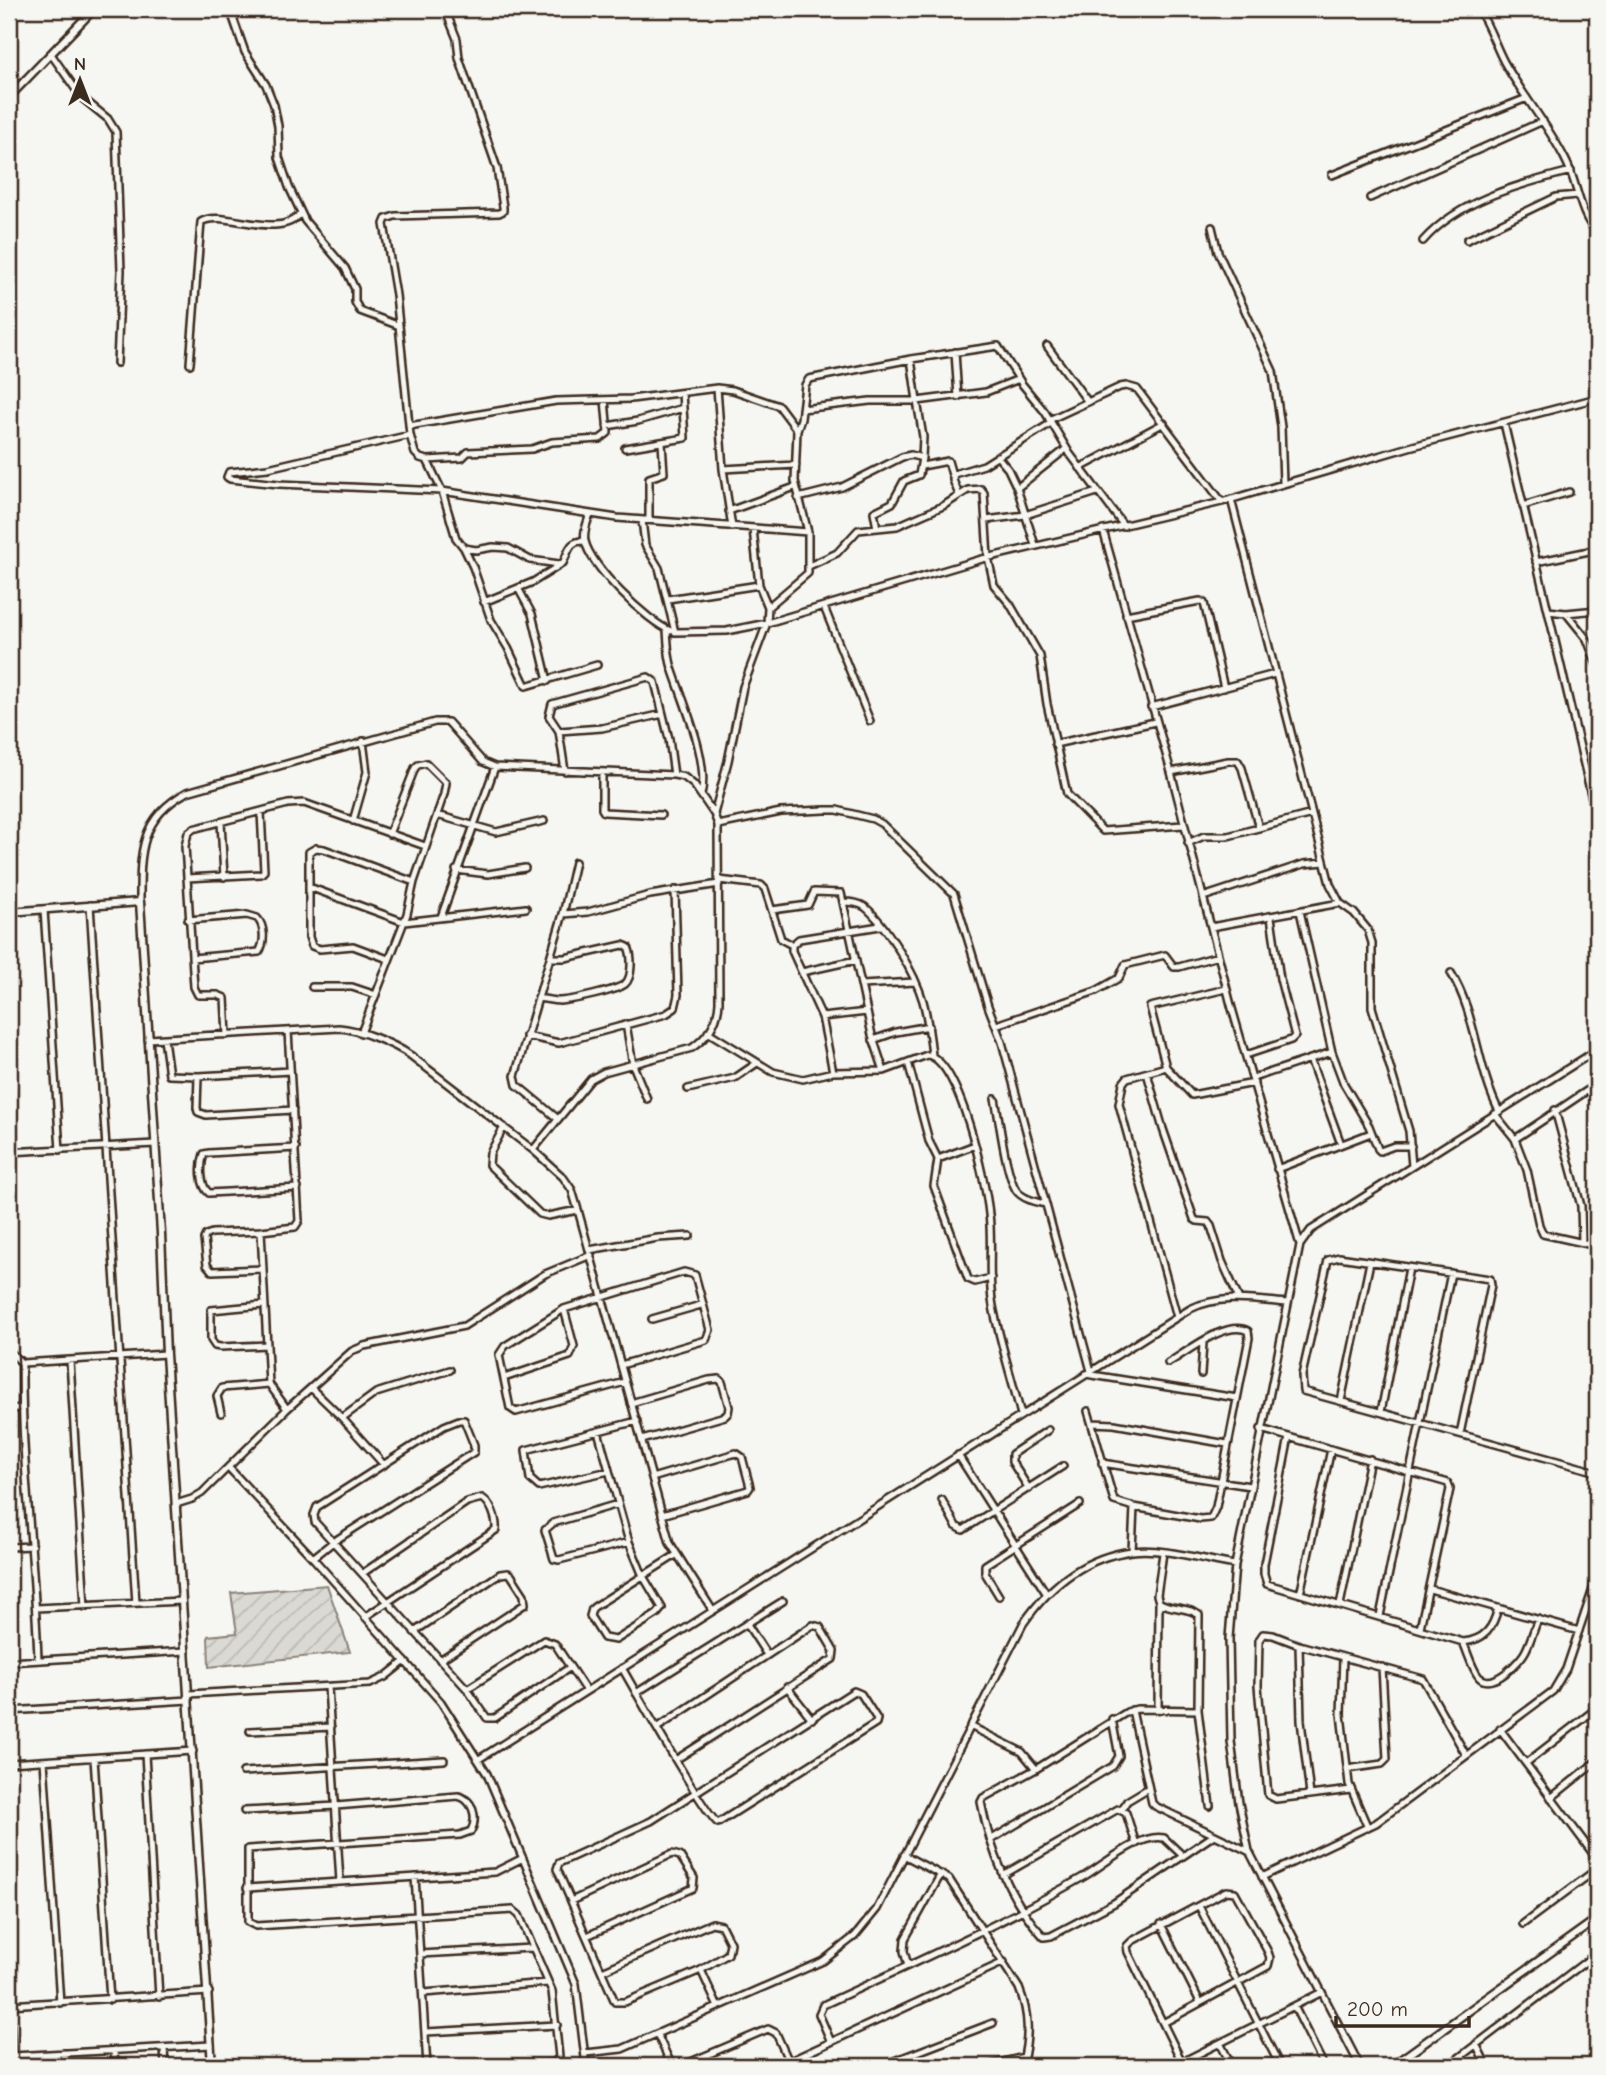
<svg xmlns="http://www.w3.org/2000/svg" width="1606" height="2075" font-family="'Comic Neue',sans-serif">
	<defs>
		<pattern id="garden-furrows" width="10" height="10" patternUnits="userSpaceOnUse" patternTransform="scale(1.75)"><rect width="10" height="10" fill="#dad9d3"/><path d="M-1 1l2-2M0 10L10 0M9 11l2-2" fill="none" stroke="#bcbab5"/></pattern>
	</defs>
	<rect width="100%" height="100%" fill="#f6f6f2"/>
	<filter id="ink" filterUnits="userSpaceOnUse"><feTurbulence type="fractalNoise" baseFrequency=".0143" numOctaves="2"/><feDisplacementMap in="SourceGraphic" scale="14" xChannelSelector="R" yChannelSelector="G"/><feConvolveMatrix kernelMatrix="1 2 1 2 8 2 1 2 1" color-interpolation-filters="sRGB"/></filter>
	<g filter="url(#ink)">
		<!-- garden -->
		<path fill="url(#garden-furrows)" stroke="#8a8278" stroke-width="2" d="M327,1585L350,1652L209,1667L208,1636L237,1633L231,1593Z"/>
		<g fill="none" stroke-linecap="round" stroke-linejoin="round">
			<!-- minor casing -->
			<g stroke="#3b2a1e" stroke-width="10">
				<path id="minor" d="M230,9L245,52L266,85L274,105L278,126L279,157L289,187L305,221L345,268L355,289V302L360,311L397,325
					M445,9L457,39L459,58L497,168L503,207V211L499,213L395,216L386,219L384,224L396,295L410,435L415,453L420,458L427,460L430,466L442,491L456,538L464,548L476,550L493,547L508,548L530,560L559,564L563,563C569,551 569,540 585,541
					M1478,9C1489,25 1495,45 1504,62C1523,96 1548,125 1565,159C1578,183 1578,212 1597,233
					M51,54L81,97L108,119L116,132L121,271L117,363
					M1332,175L1527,98
					M1370,198L1543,121
					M1212,227L1218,252L1273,371L1281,427L1283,483
					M1467,240L1556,197L1578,195
					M1423,241C1459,200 1520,184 1571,171
					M1047,346L1088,402
					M955,352L958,397
					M911,359L917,401L986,392L1019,379
					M190,364L201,222C222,208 279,242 301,213
					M717,388L723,469L732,527
					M802,409L870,401H917L923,437L922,458
					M1049,420L1120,387L1126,386L1137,389L1222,502
					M1504,423L1597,820
					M409,426L556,401L631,399L717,388L733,390L779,406L797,430
					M607,426L638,421L683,408
					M410,435L268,468L229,472L227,477L230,479L279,484L442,491L617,518L808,532
					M625,448L685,438L682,393
					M997,456L1008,469L1017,488
					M427,460L462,458L468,452L532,449L552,442L600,439L608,433L605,400
					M922,466L948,461L952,475
					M1080,468L1164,423
					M723,469L796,465
					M959,495L953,480L954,474L984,465L1051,423
					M798,498L842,487L902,457L911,455L922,458L919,475L904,481L892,503L874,512L877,528
					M1231,499L1330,884L1340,903L1354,913L1368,930L1372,943V1007L1409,1131L1412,1166
					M1523,506L1569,492
					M729,511L795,487
					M590,514C587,523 583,532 585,541C590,566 647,622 671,631
					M642,520L645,545L659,568L675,632L727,631L767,623L982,559L1222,502L1409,447L1597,398
					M649,520V478L664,473L662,443
					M986,520L1025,515L1097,492
					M753,529L759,585L768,607
					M1103,530L1171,772L1231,1005L1300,1245
					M1035,545L1017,488L1066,449
					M464,548L473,567L491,620L508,648L526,686L597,665
					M1536,562L1589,551L1595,552L1597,558
					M809,566L837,553L858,530L897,526L943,506L968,490L981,489L984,493L988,557L994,585L1010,604L1040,656L1047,704L1067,794L1103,831L1183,825
					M518,588L532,614L548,681
					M668,599L759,585
					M484,602L533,582L560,565
					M824,607L870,721
					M1548,611L1566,613L1597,610
					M1566,613L1587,639L1597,665
					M1126,615L1200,601L1204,603L1224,688
					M667,630C668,643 668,656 672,668C683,702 710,761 701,795
					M1151,707L1275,674
					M559,731L602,728L663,714
					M1055,744L1155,722
					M565,771L559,731L549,716L552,704L648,677L655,682L669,739L674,775
					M602,772V809L604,812L661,815
					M1171,772L1228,761H1238L1242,768L1259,828
					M714,814L728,761L743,687L767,623L768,607L808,573V532L795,481L797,430L801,419L805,385L809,379L911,359L998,346L1022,384L1045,412L1070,454L1124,526
					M437,815L496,832L544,821
					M353,821L367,772L363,741
					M221,822L224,877
					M718,825L781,812L825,810H837L873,819L882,824L954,894L988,1006L1002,1042L1091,1371
					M1188,843L1204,836H1228L1312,814
					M456,870L488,874L525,868
					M187,878L261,874L264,871L261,812
					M719,880L761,885L765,889L781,939L792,945
					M309,887L404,922L526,908
					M1203,897L1304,864L1324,862
					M140,902C140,854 139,818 187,792L435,722H448L483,762L495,767L674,775L684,777L694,785L714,814L718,825L719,1002C718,1021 708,1037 692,1048L604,1072L591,1079L533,1150
					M844,902C851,902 859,903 865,907C887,925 915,974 923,1001C928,1019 930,1037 932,1055
					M90,905L136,1603
					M44,910L60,1150
					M772,910L808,905L814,892L841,893L872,1035L884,1071
					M563,914L588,912L650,895L719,884
					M441,917L495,767
					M188,920L247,915L257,918C265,926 265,943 259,952L192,958
					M1211,927L1340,903
					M388,959L353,946L320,949L312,946L309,937V852L316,848L324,849L414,882
					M802,972L856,960
					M1451,973C1476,1013 1477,1068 1499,1111
					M861,985L915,982
					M312,987H352L376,995
					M538,998C545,999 553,1001 560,1001C573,1000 616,991 625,984C633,977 632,955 628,947L623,945L565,958H550
					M822,1017L867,1012
					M626,1024L633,1065L647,1099
					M996,1025L1096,991L1119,978L1125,965L1165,955L1174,967H1179L1218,956
					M708,1032L773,1072L803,1079L833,1072L884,1071L927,1055C960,1059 986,1184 989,1214C993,1244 987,1276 993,1306C1000,1342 1012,1379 1021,1415
					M361,1033L407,914L414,882L444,794L446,783L426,763L418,765L415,768L389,834
					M227,1035L225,998L218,995H198L194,987L185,846L188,833L193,829L288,804L304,803L425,846
					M526,1036L559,1043L666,1014L675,1008L678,995L675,890
					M148,1039L339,1028C359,1029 394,1044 410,1055L533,1150L563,1177L572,1190L578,1210L670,1543L713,1611
					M164,1039L169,1075L198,1076
					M873,1040L896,1032L929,1026
					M1332,1052L1344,1084L1369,1126L1378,1149L1380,1151L1394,1146H1411
					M1246,1055L1291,1040L1295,1036L1280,979L1271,917
					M1310,1059L1341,1144
					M9,1060L15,1152
					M908,1062L929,1141L938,1159
					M1166,1067L1150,1007L1226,989
					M290,1071L198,1076L197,1108L198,1112L206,1115L293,1110
					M833,1072L822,1017L792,951V945L799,939L880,926
					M1147,1073L1163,1129L1194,1219L1197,1221L1208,1222L1211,1226L1222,1261L1239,1299
					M1253,1078L1332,1052L1300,911
					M1592,1087L1597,1105
					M688,1089L735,1078L757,1063
					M995,1099C1000,1122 1005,1171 1016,1190C1022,1199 1036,1202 1045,1204
					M1555,1110L1581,1206L1582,1242
					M1495,1114L1515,1139L1597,1084
					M558,1119L517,1085L515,1076L563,914L575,862
					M504,1127L490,1153L489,1165L540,1214L548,1216L578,1210
					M1515,1139L1527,1170L1539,1225L1543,1234L1597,1246
					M975,1145L938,1159L934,1186L968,1279L975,1282L991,1278
					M296,1148L209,1153L204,1154C200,1165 200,1186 209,1193L298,1188
					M9,1152L155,1144
					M1277,1169L1371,1133
					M261,1231L212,1233L206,1235L204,1239L207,1265L212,1271L262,1269
					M589,1250L658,1238L690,1236
					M265,1305L211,1310V1340L215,1346L220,1347L267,1345
					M1177,1317L1119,1104L1123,1083L1127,1078L1166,1067L1192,1095L1254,1083
					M652,1319L701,1305
					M9,1351L22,1363L166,1354
					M70,1361L85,1607
					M22,1363C21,1462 35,1561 38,1660
					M621,1365L706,1340L710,1330L695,1275L684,1272L564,1309L505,1346L499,1355L510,1408L516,1412L625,1382
					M1086,1374L1237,1398
					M1201,1374L1203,1343
					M504,1378L570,1356L574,1346L564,1309
					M311,1388L342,1418L384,1465
					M1341,1401L1370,1262
					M631,1403L709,1380L719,1379L722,1382L729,1407L728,1413L725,1416L642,1440
					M9,1409L21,1408
					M287,1409L269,1384L261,1231L295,1227L299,1221L288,1031
					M1088,1411L1114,1501L1134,1507L1200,1519L1211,1518L1216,1507L1249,1338L1248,1331C1227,1319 1187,1352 1168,1363
					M1381,1412L1409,1268
					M221,1413L217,1396L222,1388L269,1384
					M342,1418L376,1393L450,1370
					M1092,1423L1114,1424L1227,1444
					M1261,1429L1448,1483L1450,1489L1420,1628
					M598,1431L629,1542L643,1576L662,1608L657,1614L616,1640L604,1638L590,1616L592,1609L594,1607L676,1555
					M1460,1434L1491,1285L1490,1279L1339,1257L1328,1260L1302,1375L1303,1391L1597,1472
					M1289,1437L1264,1564V1574L1267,1584L1463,1642C1468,1653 1472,1669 1479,1677C1492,1691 1521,1661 1526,1650C1531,1640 1534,1629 1538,1619
					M958,1455L1046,1593
					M1102,1463L1250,1486
					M229,1468L313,1558L441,1702L487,1774L576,1984L586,2066
					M609,1471L539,1487L530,1479L526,1450L637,1421
					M652,1478L736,1453L742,1457L750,1487L748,1490L662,1515
					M1029,1489L1012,1462V1454L1048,1430
					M942,1500L956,1526L963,1530L1063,1466
					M176,1504L192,1499L202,1493L287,1409L352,1351L364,1346L464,1326L545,1274L591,1255
					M618,1504L553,1523L545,1530L554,1559L559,1560L629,1542
					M9,1547L32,1546
					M1132,1551L1134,1507
					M1163,1553L1157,1595L1159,1602C1170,1610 1187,1606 1199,1615L1198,1710L1210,1806
					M313,1558L333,1542L474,1452V1445L464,1420H459L444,1426L317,1507L314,1515L315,1522L467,1689L487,1718H495L569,1668
					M363,1573L467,1502L482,1498C491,1503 497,1519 496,1530L365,1617
					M1430,1589L1579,1631
					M1300,1594L1331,1449
					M999,1596L985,1573V1565L1080,1504
					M1340,1605L1370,1459
					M36,1608L182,1601
					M1380,1616L1451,1273
					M747,1624L767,1655
					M414,1632L500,1574L508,1573L511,1575L524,1595L525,1604L440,1660
					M1463,1642C1485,1640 1493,1628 1498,1608
					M1299,1645L1301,1721L1310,1795
					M1343,1657L1341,1714L1349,1784L1368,1828
					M9,1662L186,1651
					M328,1687L340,1882
					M787,1687L812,1719
					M467,1689L544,1640L555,1644L586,1691
					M636,1693L783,1601
					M189,1694L370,1684L385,1677L405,1661
					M1158,1709L1159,1602
					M1132,1710L1152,1803L1155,1806L1248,1851
					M9,1711L189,1700
					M970,1726L1022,1752L1036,1769
					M657,1728L813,1625L820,1627L834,1651L833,1659L677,1759
					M1500,1729L1597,1859
					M250,1731L331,1727
					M145,1754L159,1997
					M94,1758L110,2000
					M479,1759L1190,1309C1221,1294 1254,1300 1287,1303
					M44,1761L60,2003
					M9,1763L193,1751
					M1526,1763L1597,1708
					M1347,1769L1382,1764L1387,1759L1382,1667
					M243,1772L444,1760
					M1351,1790L1276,1799L1268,1795L1258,1686L1259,1640L1263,1634L1273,1635L1299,1645L1423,1679L1466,1755
					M1551,1798L1597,1761
					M1122,1809L1127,1801L1147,1789
					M244,1811L336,1806L458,1796C473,1799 478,1818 471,1831L460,1835L248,1849V1922L256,1926L513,1910L519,1915L552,1991L559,2057L554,2063L521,2066
					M992,1839L1113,1766L1119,1756L1112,1719
					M904,1855L949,1879L1019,1988C1030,2015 1029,2038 1022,2066
					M1183,1856L1214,1835
					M1003,1875L1118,1809L1126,1813L1136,1844
					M415,1877L427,2066
					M1262,1877L1376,1823L1553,1691L1566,1669L1597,1577
					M247,1888L495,1872L523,1858
					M571,1901L672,1854L680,1856L694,1878L693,1888L587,1936
					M1199,1906L1280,2066
					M1161,1924L1200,2002
					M1523,1924L1597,1869
					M420,1954L532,1948
					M908,1966L904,1951L905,1939L941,1874
					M701,1970L718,2007
					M602,1971L712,1923L721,1925L730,1943L728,1954L701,1970L625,2002H615L557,1869L559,1863L651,1821L854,1691L861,1694L877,1719L876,1723L718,1823C707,1818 634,1689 622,1668
					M9,1992L13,2066
					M423,1993L548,1983
					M9,2005L209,1992
					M1294,2006L1324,2066
					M1163,2023L1268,1966L1270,1958L1268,1952L1235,1892L1226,1891L1132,1941L1127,1946L1128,1952L1182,2062
					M426,2032L557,2025
					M657,2034L672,2066
					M831,2042L819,2014L823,2005C910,1965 1000,1925 1083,1877C1104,1865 1139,1833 1164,1838L1183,1856L1114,1903L1051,1936L1044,1937C1010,1901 990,1850 981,1802L983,1798L1036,1769L1127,1712L1137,1709L1198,1710
					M1220,2043L1232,2066
					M1476,2044L1487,2066
					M164,2048L165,2066
					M114,2050L115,2066
					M64,2053V2066
					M586,2053L622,2049L823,1961L855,1936L877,1909L1023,1624C1049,1586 1085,1557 1132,1551C1163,1547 1204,1560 1235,1565
					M13,2056L211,2045
					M681,2066L768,2029L776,2033L789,2062
					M779,2066L1004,1962
					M881,2066L993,2023
					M985,2066L1024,2057
					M1174,2066L1322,1992
					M1360,2066L1249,1851L1239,1803L1231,1741L1229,1638L1235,1565L1300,1245L1311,1230L1597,1050
					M1448,2066L1597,1953"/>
			</g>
			<!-- tertiary casing -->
			<g stroke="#3b2a1e" stroke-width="11">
				<path id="tertiary" d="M9,97L94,9
					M9,912L140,902L161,1233L166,1354L212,2066
					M1392,2066L1597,1919"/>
			</g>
			<!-- minor -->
			<use href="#minor" stroke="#f6f6f2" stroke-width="5"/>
			<!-- tertiary -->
			<use href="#tertiary" stroke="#f6f6f2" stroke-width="6"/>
		</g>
	</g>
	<!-- margin -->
	<rect width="1606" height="2075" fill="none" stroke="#f6f6f2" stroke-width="35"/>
	<rect x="18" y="18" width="1571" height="2040" fill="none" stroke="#3b2a1e" stroke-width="2.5" filter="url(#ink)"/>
	<!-- north arrow -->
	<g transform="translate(80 80)" stroke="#f6f6f2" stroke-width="5" paint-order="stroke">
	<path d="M0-5L12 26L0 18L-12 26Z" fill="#3b2a1e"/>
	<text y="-10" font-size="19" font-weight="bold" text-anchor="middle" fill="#3b2a1e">N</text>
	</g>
	<!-- scale -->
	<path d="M1336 2016v10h133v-10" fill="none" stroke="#3b2a1e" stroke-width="3.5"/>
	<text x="1347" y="2016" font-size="21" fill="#3b2a1e" stroke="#f6f6f2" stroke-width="5" paint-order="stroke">200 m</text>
</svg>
